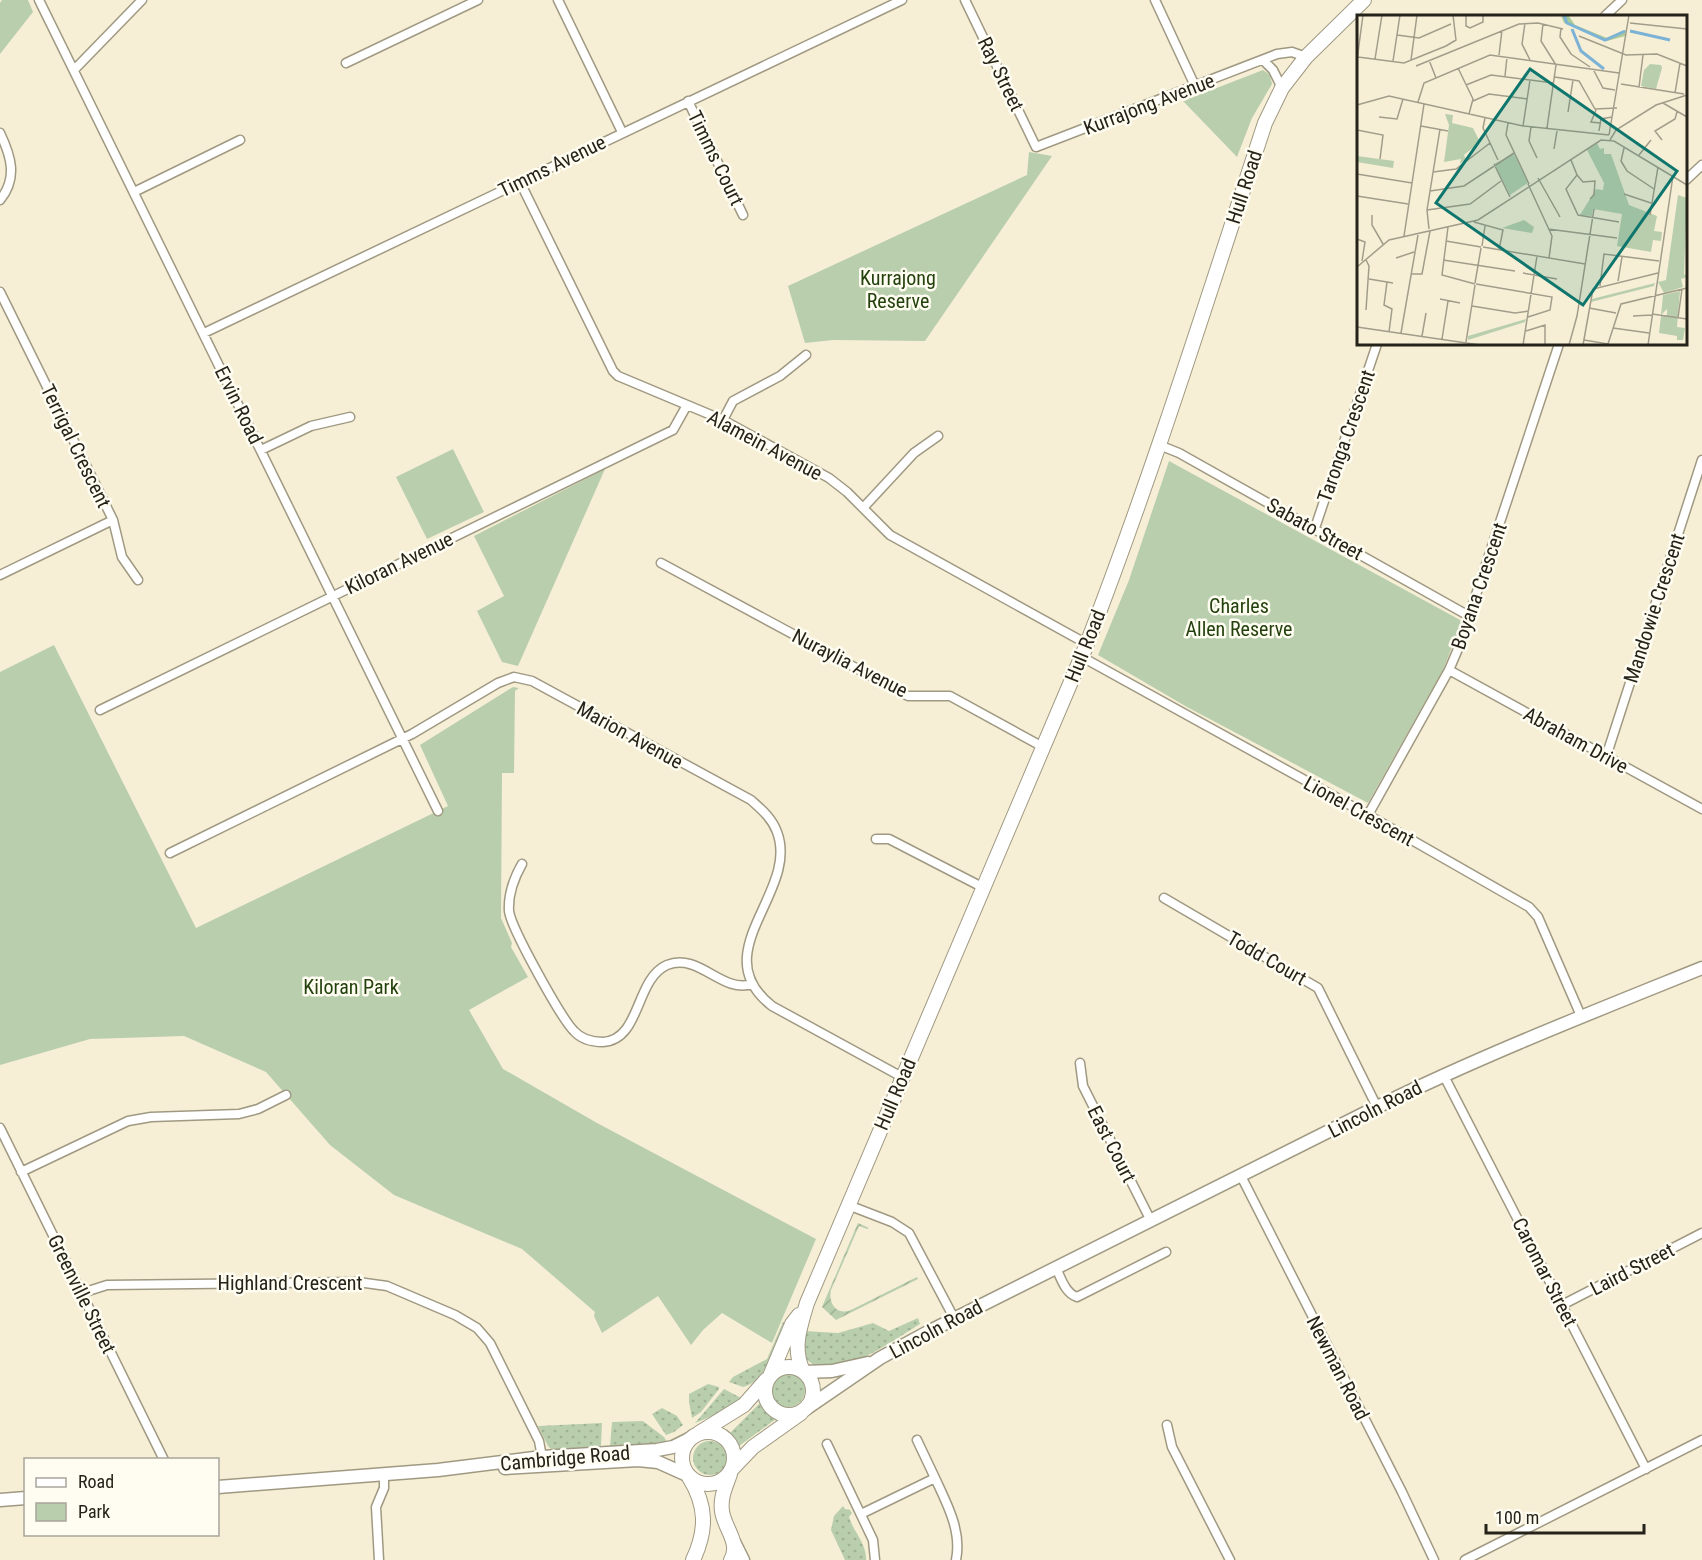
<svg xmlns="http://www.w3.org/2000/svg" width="1702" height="1560" font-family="'Roboto Condensed',sans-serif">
	<defs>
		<pattern id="grass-dots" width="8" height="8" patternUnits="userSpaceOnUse" patternTransform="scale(1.5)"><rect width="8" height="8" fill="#b9cead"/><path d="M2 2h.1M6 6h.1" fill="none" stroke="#9fb194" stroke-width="1.8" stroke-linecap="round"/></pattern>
		<pattern id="garden-furrows" width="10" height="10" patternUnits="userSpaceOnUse" patternTransform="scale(1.5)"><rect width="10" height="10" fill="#b9cead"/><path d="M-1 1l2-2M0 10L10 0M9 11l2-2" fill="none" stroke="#9fb194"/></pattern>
	</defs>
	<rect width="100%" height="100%" fill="#f6efd6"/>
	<!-- grass -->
	<path fill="url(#grass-dots)" d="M918,1318L920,1324C896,1338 828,1390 804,1356L805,1331L838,1333L873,1323L889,1331Z
		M783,1322L787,1323C778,1343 768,1381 743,1387L729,1382L733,1377L767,1359Z
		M771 1390a17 17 0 1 1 34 0a17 17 0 1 1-34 0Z
		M708,1384L719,1387V1389L701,1412L692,1418L689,1402V1394Z
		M724,1389L741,1398L724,1411L695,1423Z
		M760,1403L766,1413L776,1419L739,1446L730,1433Z
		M662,1408L677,1416L683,1425L674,1432L666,1435L652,1414Z
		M643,1421L664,1437L667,1442L610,1446L612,1422Z
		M602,1423L601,1445L599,1448L553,1451L548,1446L538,1426Z
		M693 1458a17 17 0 1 1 34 0a17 17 0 1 1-34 0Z
		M843,1506L845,1509L850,1510L852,1513L849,1517C854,1533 867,1544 866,1560H845L831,1530L834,1516Z"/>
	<!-- park -->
	<path fill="#b9cead" d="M2,0H28L33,12L0,54V3Z
		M1263,70L1270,75L1272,84L1252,118L1237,157L1183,101Z
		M1029,152L1052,156L925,341L833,340L805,343L788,286L1027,175Z
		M453,449L484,512L427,539L396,477Z
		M1169,461L1462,621L1443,670L1368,803L1187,707L1098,655L1129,580Z
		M605,469L518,666L502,662L477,611L504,596L474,536Z
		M54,645L196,928L448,806L420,745L513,687L519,688L515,691L514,773H502L501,918L512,943L511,947L528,977L469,1010L503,1069L597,1123L816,1239L772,1343L722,1313L703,1330L691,1345L658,1296L602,1333L594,1316L595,1312L522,1249L394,1195L330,1145L266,1072L184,1036L90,1039L0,1065V672Z"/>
	<!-- garden -->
	<path fill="url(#garden-furrows)" d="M858,1223L869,1228L867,1229L859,1226L831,1290C828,1303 836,1314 849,1311L917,1277L918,1279L836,1320L822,1307Z"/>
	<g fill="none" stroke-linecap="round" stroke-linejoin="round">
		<!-- street casing -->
		<g stroke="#a09982" stroke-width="11">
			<path id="street" d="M39,0L438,811
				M558,0L622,132
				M965,0L1036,147L1277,54L1292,52L1306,57
				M1155,0L1195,86
				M1605,16L1622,0
				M1263,60L1273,70L1282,88
				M346,63L478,0
				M74,70L142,0
				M688,101L743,215
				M0,133C11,156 18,178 0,200
				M1686,180L1702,165
				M520,182L613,371L618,376L723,420L829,478L847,492L890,535L1087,644
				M134,192L240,140
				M0,292L113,520L0,575
				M204,333L902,0
				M723,420L733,401L780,376L806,355
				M1159,445L1179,453L1469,616
				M261,450L311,426L350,417
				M863,508L914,453L938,436
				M113,520L122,557L138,580
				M1315,528L1377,344
				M661,563L908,696H950L1043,747
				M1082,657L1368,815L1529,907L1538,917L1581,1016
				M1449,670L1702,809
				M100,710L673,430L687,405
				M1606,757L1702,460
				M1368,815L1449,670L1458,649L1559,344
				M876,839H889L982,887
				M170,853L412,734L498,683L514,677L532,681L751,800C761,809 772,818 777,832C800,892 703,952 772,1006L902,1077
				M522,864C514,878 508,894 509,911C511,928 561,1018 574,1031C581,1039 593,1042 603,1042C641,1040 635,979 667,965C699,952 722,994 752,984
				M1164,898L1318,988L1377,1107
				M1080,1063L1083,1086L1151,1221
				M1443,1074L1646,1469
				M0,1128L164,1460
				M21,1172L128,1121L151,1117L239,1114L258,1109L286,1095
				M1241,1176L1402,1492L1434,1560
				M848,1205L892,1222L909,1233L954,1318
				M1056,1268C1061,1278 1065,1293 1077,1297L1166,1252
				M82,1293L107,1285L358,1282L387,1286L455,1315L477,1328L490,1343L539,1441L542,1457
				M1562,1305L1702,1233
				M1167,1425L1172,1447L1230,1560
				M917,1440L935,1478
				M827,1444L873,1540L875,1560
				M861,1514L935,1478C947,1504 962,1531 956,1560
				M379,1560L376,1507L384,1488V1475
				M1465,1560L1702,1440"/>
		</g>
		<!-- secondary casing -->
		<g stroke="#a09982" stroke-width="15">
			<path id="secondary" d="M804,1372L832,1371L868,1363
				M807,1408L880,1358L928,1332L1377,1107C1483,1055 1593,1012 1702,968
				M505,1468L638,1460L658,1462L687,1475
				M218,1487L438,1470L542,1457L657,1450L673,1447L691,1438
				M0,1500L26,1498
				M734,1542L743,1560"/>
		</g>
		<!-- primary casing -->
		<g stroke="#a09982" stroke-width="16">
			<path id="primary" d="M765 1391a24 24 0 1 1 48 0a24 24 0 1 1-48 0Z
				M803,1371C792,1348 800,1327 807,1303L1087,644C1153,473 1208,297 1265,123L1282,88L1306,57L1364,0
				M770,1376L792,1324L799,1315
				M682 1458a26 26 0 1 1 52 0a26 26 0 1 1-52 0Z
				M699,1433L744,1405L766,1380
				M732,1469L753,1447L801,1413
				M730,1474C726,1486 720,1497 722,1511C724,1528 741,1543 731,1560
				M689,1477C707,1506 707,1530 693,1560"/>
		</g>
		<!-- street -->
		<use href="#street" stroke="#fff" stroke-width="8"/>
		<!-- secondary -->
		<use href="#secondary" stroke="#fff" stroke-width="12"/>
		<!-- primary -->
		<use href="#primary" stroke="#fff" stroke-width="14"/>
	</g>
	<g text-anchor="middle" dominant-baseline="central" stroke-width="5" stroke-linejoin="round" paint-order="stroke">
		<!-- street labels -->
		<g font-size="20" fill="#252319" stroke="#fffcf2">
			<text transform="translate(1001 74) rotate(64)">Ray Street</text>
			<text transform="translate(1149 104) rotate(-21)">Kurrajong Avenue</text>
			<text transform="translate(716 158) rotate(64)">Timms Court</text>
			<text transform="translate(552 166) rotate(-26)">Timms Avenue</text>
			<text transform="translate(1244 187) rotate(-72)">Hull Road</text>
			<text transform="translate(239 405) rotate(64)">Ervin Road</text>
			<text transform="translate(1346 436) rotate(-71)">Taronga Crescent</text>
			<text transform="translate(765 445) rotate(28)">Alamein Avenue</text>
			<text transform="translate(76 446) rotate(64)">Terrigal Crescent</text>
			<text transform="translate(1315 529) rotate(29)">Sabato Street</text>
			<text transform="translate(399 563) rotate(-26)">Kiloran Avenue</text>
			<text transform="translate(1479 586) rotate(-71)">Boyana Crescent</text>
			<text transform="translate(1654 608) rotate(-72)">Mandowie Crescent</text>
			<text transform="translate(1085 646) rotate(-68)">Hull Road</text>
			<text transform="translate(850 663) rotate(27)">Nuraylia Avenue</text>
			<text transform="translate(630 735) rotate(29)">Marion Avenue</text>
			<text transform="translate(1576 740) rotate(29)">Abraham Drive</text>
			<text transform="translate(1359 811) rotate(29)">Lionel Crescent</text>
			<text transform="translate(1267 958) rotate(30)">Todd Court</text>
			<text transform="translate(895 1094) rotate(-67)">Hull Road</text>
			<text transform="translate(1375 1109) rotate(-27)">Lincoln Road</text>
			<text transform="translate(1112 1144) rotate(63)">East Court</text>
			<text transform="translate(1632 1269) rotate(-27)">Laird Street</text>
			<text transform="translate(1545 1272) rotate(63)">Caromar Street</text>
			<text x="290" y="1283">Highland Crescent</text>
			<text transform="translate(82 1294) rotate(64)">Greenville Street</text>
			<text transform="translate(936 1329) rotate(-28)">Lincoln Road</text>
			<text transform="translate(1338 1368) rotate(63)">Newman Road</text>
			<text transform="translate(565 1458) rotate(-5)">Cambridge Road</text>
		</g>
		<!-- park labels -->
		<g font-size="20" fill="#23410d" stroke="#fffcf2">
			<text x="898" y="278">Kurrajong<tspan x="898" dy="23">Reserve</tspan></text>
			<text x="1239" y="606">Charles<tspan x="1239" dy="23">Allen Reserve</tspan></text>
			<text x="351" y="987">Kiloran Park</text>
		</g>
	</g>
	<!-- overview -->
	<g transform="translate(1357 15)">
		<rect width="330" height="330" fill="#f6efd6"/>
		<path d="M204,0H211L218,10L250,23L269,15L268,21L250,26L207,8Z" fill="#aaca98"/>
		<path d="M293,49L304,50L305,53L299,74L284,71L287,55ZM88,99L96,100L95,108L116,113L123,127L107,140L109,145L103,149L104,144L87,147L92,110ZM240,128L243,134L247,133V139H254L272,190L300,201L297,216L305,217L304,226L296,225L294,237L260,231L265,199L236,194L235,201L223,200L239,174L246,175L247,168L230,135ZM157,139L171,168L153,180L137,149ZM0,141L37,146L36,153L0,147ZM321,180L330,183L327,259L330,262L324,264L326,272L307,278L301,267L309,265ZM167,205L177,212L175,218L145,213ZM298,268L297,271L234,287L235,284ZM323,276L320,312L328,313L326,325H320V321L302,318L304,301L310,300V294L304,300L306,280ZM169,304L168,307L111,325V321Z" fill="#b9cead"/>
		<path fill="none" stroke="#7bb2d5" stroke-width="3" d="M207,0L210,8L248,25L268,16M215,14L224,36L247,54M273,16L313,25"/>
		<path fill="none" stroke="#a29d8a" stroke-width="1.5" d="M109,0V11L113,13L126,7V0M168,8L165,29L173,45M273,8L330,14M186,9L184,26L199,50L190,113M204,13L203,22L214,39L233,52M40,20L62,23L94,9M222,21L269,40L300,39L330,51M142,40L145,15M1,42L47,48L89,31L99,25L96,0M18,44L25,0M0,45L6,0M54,45L60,0M72,45L79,63M36,46L43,0M59,51L162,9L181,8L206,14M101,53L116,84L112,99M236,54L246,73L258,75M148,61L150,42M198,62L222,66L238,94L260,93M264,69L327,79M109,70L134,60L197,68M282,72L286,40M318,78L323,48M116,86L132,79L170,84M61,87L67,68L133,40L262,58M306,88L330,102M0,90L32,81L166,111L252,120M239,95L234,107L243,108M211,97L216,65M22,102L40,104L46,84M128,103L126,113L141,145M151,108L149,120L172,169M64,111L91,116M166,111L173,65M174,112L172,126L180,143M0,115L26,120L23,144M242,116L244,104L255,102M252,120L272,0M253,125L259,115L299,90L330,80M305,125L298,116L318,104L320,97M267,133L264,146L270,156L297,174M197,134L200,116M282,140L294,125M214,145L220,160L209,174L221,200L262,207M137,149L153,182M76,157L99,154L133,128M0,159L55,168M220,160L226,167L238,166L237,180L233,184M181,163L203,202M171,169L195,221L192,243M73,176L107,171L157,138M267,179L294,188M0,181L51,189M70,195L113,189L144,166M15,200V210L26,229M293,200L301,152M117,207L146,215L142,235M91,212L85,260L118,269M72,214L70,195L83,114M191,214L260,223M47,221L67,89M0,224L8,227L5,246M89,226L124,232M125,231L128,211M126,232L228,249M39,243L57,237M86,245L158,256M0,252L32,225L121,205L244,125L257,126L330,170M166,258L200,264M54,259H65L73,216M12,264L36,268M261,266L265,242M30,267L27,290L35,294L32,317M118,268L124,233M119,269L195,282L193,295L171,302M243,271L247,239L302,246M83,284L103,288M115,291L158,298L172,296M232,293L259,298M9,295L12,251L9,245M295,299L330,304M276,301L295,300M321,303L325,274M0,312L123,330M256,313L292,318M169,316L188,310V330M44,318L61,220M65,321L69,298M85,324L91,286M227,325L251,329L264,289L330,273M109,327L118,270M166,330L180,241M212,330L220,301L237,194M226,330L236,274L301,258M291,330L316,161"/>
		<path fill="#0f766e" fill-opacity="0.15" stroke="#0f766e" stroke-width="3" d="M173,54L320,156L226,290L79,188Z"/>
		<rect width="330" height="330" fill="none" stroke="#252319" stroke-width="3"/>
	</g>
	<!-- legend -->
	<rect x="24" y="1458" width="195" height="78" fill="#fffcf2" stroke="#a8a59b" stroke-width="1.5"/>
	<rect x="36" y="1478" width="30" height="9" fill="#ffffff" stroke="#a8a59b" stroke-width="1.5"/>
	<text x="78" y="1488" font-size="18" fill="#252319">Road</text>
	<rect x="36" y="1503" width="30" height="18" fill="#b9cead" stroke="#a8a59b" stroke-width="1.5"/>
	<text x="78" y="1518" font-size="18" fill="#252319">Park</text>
	<!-- scale -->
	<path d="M1486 1524v9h158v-9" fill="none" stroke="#252319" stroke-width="3"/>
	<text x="1495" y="1524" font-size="18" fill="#252319" stroke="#fffcf2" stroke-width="4.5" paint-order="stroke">100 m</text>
</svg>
